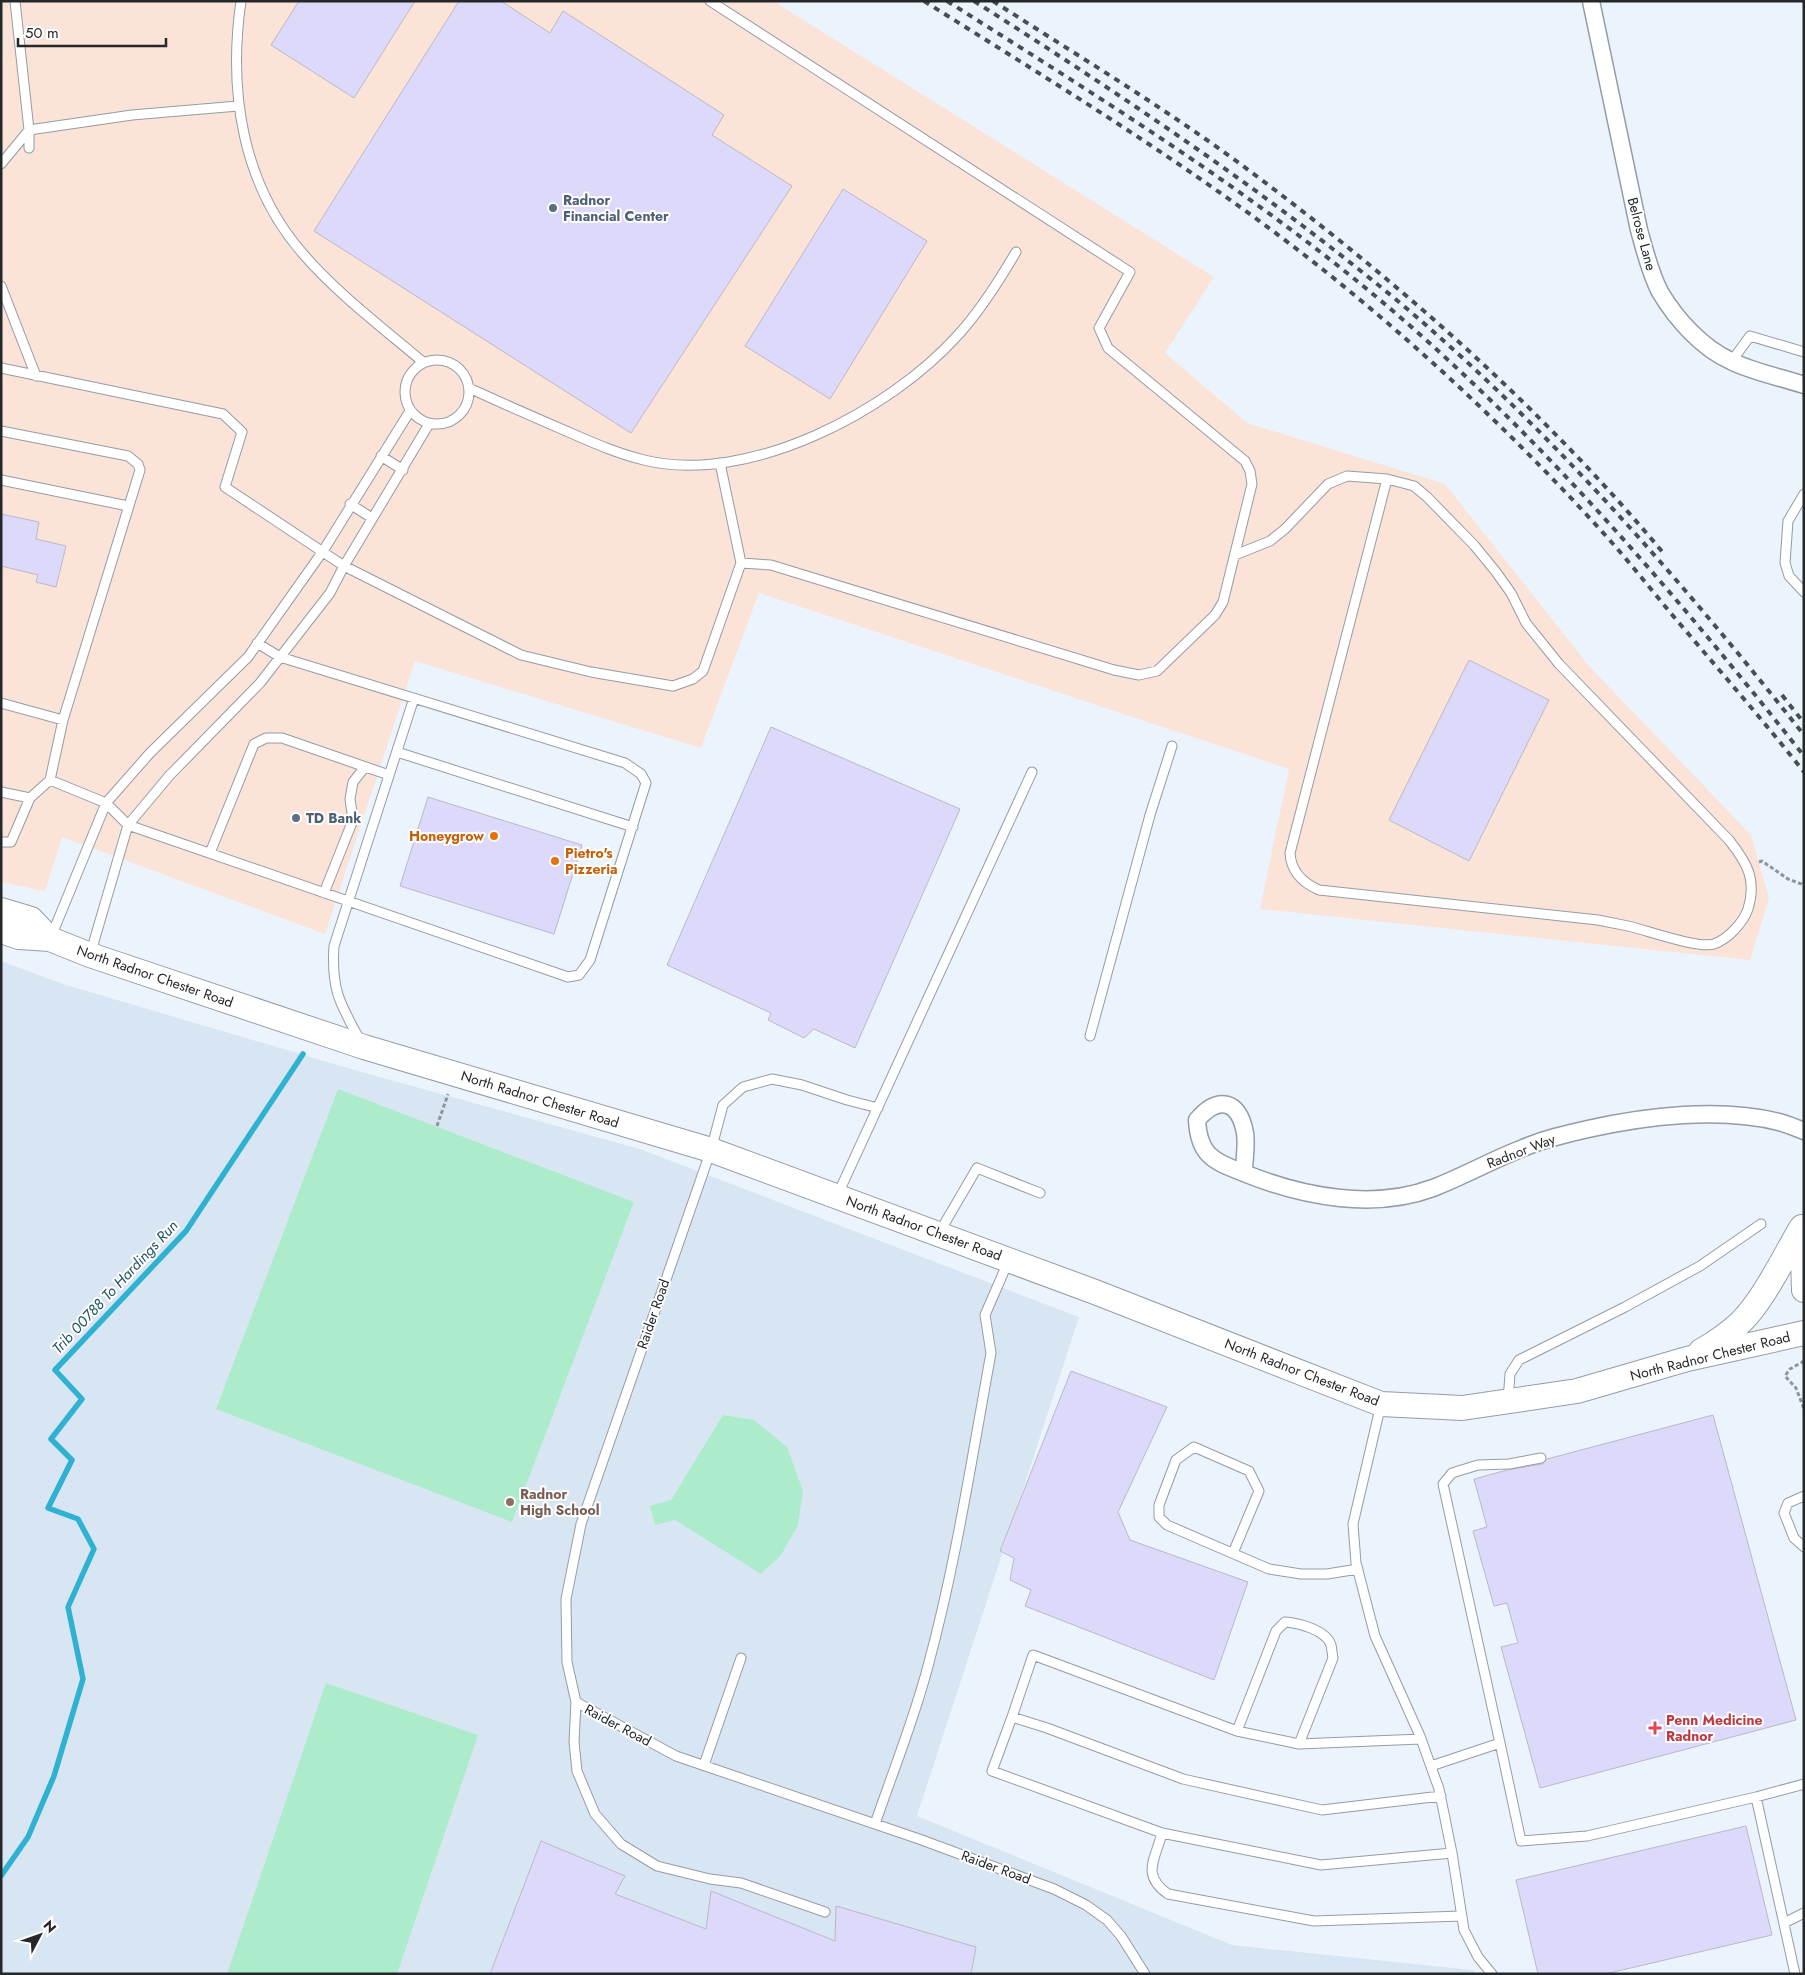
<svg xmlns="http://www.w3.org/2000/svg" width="1805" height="1975" font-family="Jost,sans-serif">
	<rect width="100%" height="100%" fill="#ebf4fd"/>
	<!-- commercial -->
	<path fill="#fbe3d8" d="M1,1H773L1214,277L1165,353L1247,423L1445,484L1589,666L1751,835L1769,898L1750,960L1260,909L1289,769L759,593L701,748L415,661L325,934L62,837L45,891L1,882Z"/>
	<!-- built -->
	<path fill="#d8e6f4" d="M1,961L63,984L358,1071L640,1149L1079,1317L917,1816L1232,1945L1473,1970L1476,1974H1Z"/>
	<!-- green -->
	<path fill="#acecca" d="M338,1089L634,1202L512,1522L216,1409Z
		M723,1415L754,1420L787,1447L803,1491L798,1525L781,1555L761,1574L675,1520L655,1525L650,1506L671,1500Z
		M326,1683L478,1735L397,1974H227Z"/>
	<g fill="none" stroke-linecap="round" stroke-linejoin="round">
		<!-- stream -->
		<path stroke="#2fb1d2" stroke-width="5.5" d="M1,1876L28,1837L54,1776L83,1679L68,1607L94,1549L78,1519L48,1508L72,1460L51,1439L82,1399L55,1370L186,1231L303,1054"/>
	</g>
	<!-- building -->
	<path fill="#dcd9fb" stroke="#bab9c4" d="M299,1H415L354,98L271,45Z
		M459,1H501L550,33L563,11L724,115L712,135L792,186L631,433L314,231Z
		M843,189L927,241L830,399L745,346Z
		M1,514L39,522L36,539L66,546L56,587L36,582L38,575L1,566Z
		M1469,660L1549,700L1469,861L1389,820Z
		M771,727L960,809L855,1048L814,1029L804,1038L768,1020L771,1013L667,965Z
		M428,797L582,845L554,934L400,886Z
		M1071,1371L1167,1407L1118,1512L1130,1540L1248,1582L1214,1680L1025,1606L1031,1590L1010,1580L1014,1558L1000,1551Z
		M1713,1415L1796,1720L1540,1788L1501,1647L1518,1643L1507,1603L1494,1606L1473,1531L1487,1527L1474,1479L1507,1470L1542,1464L1547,1459Z
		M1746,1826L1772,1935L1605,1974H1538L1516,1880Z
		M541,1841L625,1876L615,1894L706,1929L711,1891L835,1941L836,1906L976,1947L971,1974H490Z"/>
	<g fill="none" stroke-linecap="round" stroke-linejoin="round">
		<!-- service casing -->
		<g stroke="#949ca4" stroke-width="11">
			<path id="service" d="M15,1L29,130V148
				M241,1C228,91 242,185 304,255C339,295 383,328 423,362
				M710,1L1130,272L1099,328L1108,348L1245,461L1250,471L1252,484L1223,602L1215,615L1157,671L1139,675L1114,670L771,565L741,563L720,463
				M1,164L29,130L132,115L238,106
				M1,286L36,376
				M405 392a32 32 0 1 1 64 0a32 32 0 1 1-64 0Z
				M1731,362L1750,336L1804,352
				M1,368L223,414L242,432L225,487L344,566L521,655L591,672L673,686L693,679L703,671L741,563
				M469,388C504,404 538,419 573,434C596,444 619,454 644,460C748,486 890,411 958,335C981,310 999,281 1016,252
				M1,431L128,456L138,464L140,470L63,720L50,780L106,803L128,825L568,977L579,975L590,960L646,783L641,774L625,763L280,657L257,643
				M381,456L403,470
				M1,480L128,506
				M1804,494L1788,521L1785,563L1789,576L1804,592
				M350,504L372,518
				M1235,555L1270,541L1285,529L1328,484L1347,476L1387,479L1414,486L1427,497L1474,545L1496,572L1511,593L1526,623L1559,664L1729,840C1747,863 1757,879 1748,909C1743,923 1728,939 1714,944C1698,949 1646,930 1628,926C1618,924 1608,922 1598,920L1319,890C1303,883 1291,872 1290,853L1387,479
				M1,703L63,720
				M397,752L633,827
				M1,792L30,798L50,780
				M1,842H11L30,798
				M210,853L254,744L266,738H282L389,775
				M324,893L353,820L350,799L353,782L365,767
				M51,937L106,803L150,753L248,657L323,551L410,411
				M90,955L128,825L169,776L260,683L330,593L344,566L429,424
				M1090,1036L1150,815L1172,746
				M361,1042C340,1004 331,990 334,946L414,698
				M878,1108L847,1100L802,1085L772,1079L743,1087L723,1105L711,1150L581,1524L566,1599L567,1662L576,1702L676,1756L919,1839L1054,1889L1086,1905L1107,1920L1121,1936L1145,1974
				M837,1196L1032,772
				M939,1233L977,1168L1040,1193
				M1508,1401L1510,1374L1519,1360L1625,1307L1700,1266L1761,1224
				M1381,1404L1353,1524L1356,1563L1375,1636L1420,1736L1439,1789L1452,1853L1464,1930L1478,1957L1492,1974
				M1804,1496L1788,1503L1784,1513L1794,1538L1804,1547
				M1233,1553L1259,1491L1249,1471L1194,1447L1176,1460L1159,1505V1517L1167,1525L1269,1569L1301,1574H1327L1358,1569
				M576,1702L574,1742L577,1771L595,1814L621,1844L657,1866L710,1879L741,1883L825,1912
				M1012,1717L992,1771L1162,1833L1321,1865L1452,1853
				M1237,1731L1276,1631L1285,1622C1299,1623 1326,1630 1331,1645C1332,1649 1332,1654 1333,1658L1299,1744L1421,1739
				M1500,1743L1443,1484L1452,1473L1478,1465L1509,1464L1541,1458
				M1299,1744L1237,1731L1033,1655L1012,1717L1047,1728L1183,1779L1322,1810L1441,1796
				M704,1765L741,1658
				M1431,1766L1500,1743L1521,1841L1587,1836L1756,1797L1795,1974
				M1756,1797L1804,1784
				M875,1824C893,1771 914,1720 928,1666C956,1563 972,1457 991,1353L985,1315L1008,1262
				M1162,1833C1155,1860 1141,1875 1168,1894L1314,1921L1462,1916
				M1784,1923L1804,1913"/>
		</g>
		<!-- minor casing -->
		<g stroke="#949ca4" stroke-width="19">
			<path id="minor" d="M1591,1L1639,230C1645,251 1650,273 1660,292C1676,319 1702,348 1731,361C1753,372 1780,377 1804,385
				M1244,1173C1244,1161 1247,1145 1245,1133C1239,1100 1218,1095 1197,1120C1199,1159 1217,1162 1249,1175C1305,1197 1374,1210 1433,1188C1464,1176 1492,1160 1523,1148C1544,1139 1566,1134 1588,1129C1646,1116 1721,1107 1779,1122C1787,1124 1796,1128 1804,1131"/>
		</g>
		<!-- secondary casing -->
		<g stroke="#949ca4" stroke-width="26">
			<path id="secondary" d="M1,910L31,919L50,939
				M1,931L19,937L50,939L90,955L364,1047L711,1150L1095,1292L1381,1404L1462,1408L1577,1391L1687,1359L1804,1333
				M1802,1227L1804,1290
				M1701,1351C1715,1343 1728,1334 1740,1323C1763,1301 1784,1257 1801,1228"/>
		</g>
		<!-- path -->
		<path stroke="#8d949a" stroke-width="3" stroke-dasharray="4 2.5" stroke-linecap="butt" d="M1759,862L1762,861L1788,879L1804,885
			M437,1126L448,1094
			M1804,1361L1790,1369L1785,1376L1796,1388L1804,1409"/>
		<!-- service -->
		<use href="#service" stroke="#fff" stroke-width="9"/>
		<!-- minor -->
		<use href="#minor" stroke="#fff" stroke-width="16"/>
		<!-- secondary -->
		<use href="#secondary" stroke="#fff" stroke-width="24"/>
		<!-- rail -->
		<path stroke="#494e52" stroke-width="4" stroke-dasharray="6 6" stroke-linecap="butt" d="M924,1C1062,88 1203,173 1331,276C1429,355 1522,443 1606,536C1634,567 1659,600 1686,631C1726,678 1766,724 1804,772
			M947,1C1100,98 1255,193 1393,311C1547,443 1678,597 1804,756
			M974,1C1120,94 1265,191 1399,302C1551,430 1681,580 1804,735
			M993,1C1075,54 1160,105 1239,163C1394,278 1542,407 1665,555
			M1782,695L1804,723"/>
	</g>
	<!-- markers -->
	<g fill="#5c6f8a" stroke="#fff" stroke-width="2">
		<circle cx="553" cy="208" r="5"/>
		<circle cx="296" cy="818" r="5"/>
	</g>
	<g fill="#e8710a" stroke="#fff" stroke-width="2">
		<circle cx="494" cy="836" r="5"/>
		<circle cx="555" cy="861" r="5"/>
	</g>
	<circle fill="#8d6e63" stroke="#fff" stroke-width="2" cx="510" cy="1502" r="5"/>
	<path fill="#e0444e" stroke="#fff" stroke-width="2" d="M1652.5 1720.5h5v5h5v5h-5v5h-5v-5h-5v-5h5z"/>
	<g text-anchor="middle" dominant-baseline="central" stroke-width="4" stroke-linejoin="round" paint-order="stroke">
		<!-- service labels -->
		<g font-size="14" font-weight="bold" fill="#4e5e75" stroke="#fff" text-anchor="start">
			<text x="563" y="200">Radnor<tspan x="563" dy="16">Financial Center</tspan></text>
			<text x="306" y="818">TD Bank</text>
		</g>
		<!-- street labels -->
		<g font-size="14" fill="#24282b" stroke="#fff">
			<text transform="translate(1642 234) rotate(75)">Belrose Lane</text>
			<text transform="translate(155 976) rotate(19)">North Radnor Chester Road</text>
			<text transform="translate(540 1099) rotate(17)">North Radnor Chester Road</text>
			<text transform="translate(1521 1151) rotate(-21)">Radnor Way</text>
			<text transform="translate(924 1228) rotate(20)">North Radnor Chester Road</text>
			<text transform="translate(653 1314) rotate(-71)">Raider Road</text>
			<text transform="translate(1710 1356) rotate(-14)">North Radnor Chester Road</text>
			<text transform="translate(1302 1372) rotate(21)">North Radnor Chester Road</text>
			<text transform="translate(618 1725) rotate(28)">Raider Road</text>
			<text transform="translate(996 1867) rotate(20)">Raider Road</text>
		</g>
		<!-- food labels -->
		<g font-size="14" font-weight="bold" fill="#c56008" stroke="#fff" text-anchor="end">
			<text x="484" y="836">Honeygrow</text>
			<text x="565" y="853" text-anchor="start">Pietro's<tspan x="565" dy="16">Pizzeria</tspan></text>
		</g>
		<!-- education labels -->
		<g font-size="14" font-weight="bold" fill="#785e54" stroke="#fff" text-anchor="start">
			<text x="520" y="1494">Radnor<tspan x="520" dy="16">High School</tspan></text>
		</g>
		<!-- health labels -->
		<g font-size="14" font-weight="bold" fill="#be3a42" stroke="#fff" text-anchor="start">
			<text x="1666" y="1720">Penn Medicine<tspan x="1666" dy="16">Radnor</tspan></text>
		</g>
		<!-- water labels -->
		<g font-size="15" font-style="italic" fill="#215463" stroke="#fff">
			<text transform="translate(115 1287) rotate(-47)">Trib 00788 To Hardings Run</text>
		</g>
	</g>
	<!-- border -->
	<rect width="1805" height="1975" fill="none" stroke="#24282b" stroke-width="5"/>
	<!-- north arrow -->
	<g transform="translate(40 1935) rotate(49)" stroke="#ffffff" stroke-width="4" paint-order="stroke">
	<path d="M0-4L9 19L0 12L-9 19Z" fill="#24282b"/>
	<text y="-8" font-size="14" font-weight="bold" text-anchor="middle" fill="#24282b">N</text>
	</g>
	<!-- scale -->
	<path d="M18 38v8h148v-8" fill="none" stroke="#24282b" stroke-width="2.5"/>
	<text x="25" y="38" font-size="15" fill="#24282b" stroke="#ffffff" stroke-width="4" paint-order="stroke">50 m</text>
</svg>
